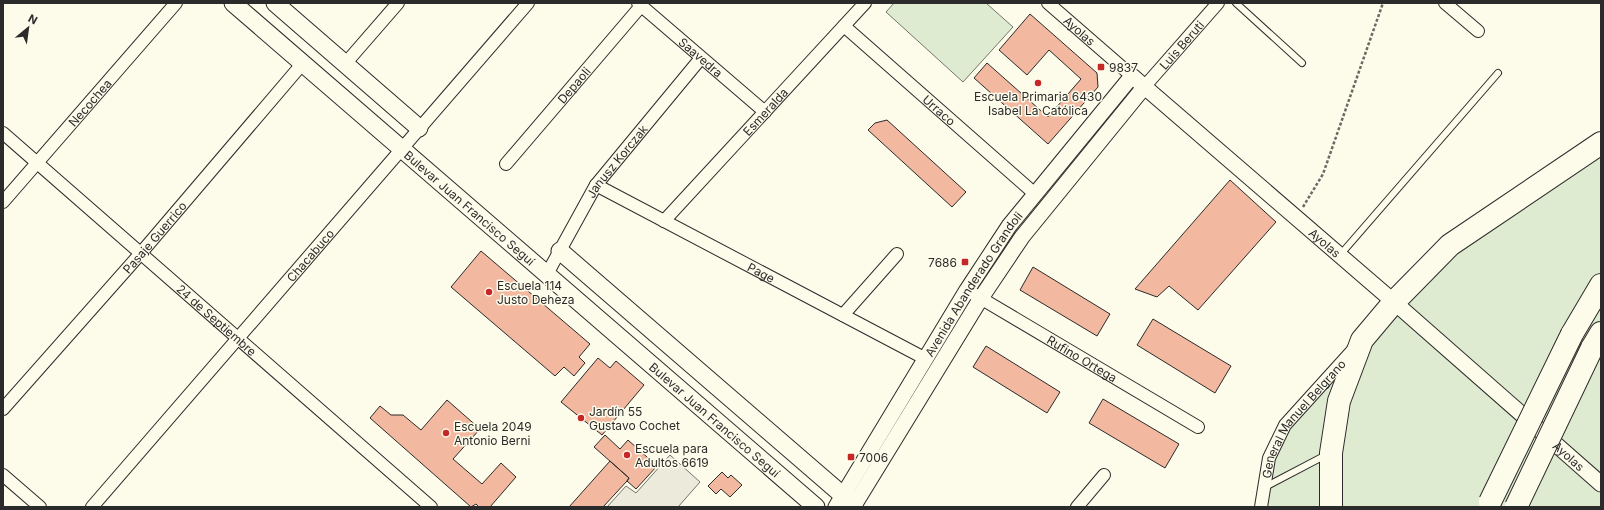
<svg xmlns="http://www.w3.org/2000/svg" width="1604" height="510" font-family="Inter,sans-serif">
	<rect width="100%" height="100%" fill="#fdfbea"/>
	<!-- green -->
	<path fill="#deebd1" stroke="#74746e" d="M894,3H986L1013,27L963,82L886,12Z
		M1601,143V507H1261L1263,488L1285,425L1450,245Z"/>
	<!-- parking -->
	<path fill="#eceadb" stroke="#74746e" d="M670,455L700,482L678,507H607L626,486L636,493Z"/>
	<!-- building -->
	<path fill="#f2b8a0" stroke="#2b2b2b" d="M1030,14L1097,73L1098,87L1048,144L974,78L987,63L1048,117L1081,79L1049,50L1027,75L999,50Z
		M887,120L966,192L952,207L868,130L875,123Z
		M1230,180L1276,222L1198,310L1169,286L1157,297L1135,289Z
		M481,251L590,344L579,357L585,363L574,376L564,367L555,376L451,287Z
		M1033,267L1110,314L1097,336L1020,290Z
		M1153,319L1231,366L1215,393L1137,345Z
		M986,346L1060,392L1047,413L973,367Z
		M598,358L610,368L616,361L644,385L602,435L561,402Z
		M1103,399L1179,444L1165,468L1089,423Z
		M447,400L480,429L453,459L482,484L501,463L516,477L490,507H479L476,504L471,507L370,418L380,406L391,415H403L421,430Z
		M605,435L620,449L628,440L657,466L636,489L627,481L629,478L594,447Z
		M610,461L629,478L627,481L603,507H569Z
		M722,472L728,478L731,475L742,485L730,497L721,489L716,494L708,486Z"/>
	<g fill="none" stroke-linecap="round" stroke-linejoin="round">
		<!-- service casing -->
		<g stroke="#2b2b2b" stroke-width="8">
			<path id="service" d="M1236,3L1302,63
				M1340,255L1498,73
				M1265,487L1326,455"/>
		</g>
		<!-- minor casing -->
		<g stroke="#2b2b2b" stroke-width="14">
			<g id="minor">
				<path id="s1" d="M638,3L765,112"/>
				<path id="s2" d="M1048,3L1132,76"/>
				<path d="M1445,3L1478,31"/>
				<path id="s3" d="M844,26L1035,194"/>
				<path d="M345,64L398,3"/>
				<path id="s4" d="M1145,86L1218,3"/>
				<path id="s5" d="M3,133L431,507"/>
				<path id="s6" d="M506,164L641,6"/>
				<path id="s7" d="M596,185L926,359"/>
				<path id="s8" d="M3,202L176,3"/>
				<path id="s9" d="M664,221L865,3"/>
				<path id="s10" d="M547,274L596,185L701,58"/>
				<path id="s11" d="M967,290L1198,427"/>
				<path d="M843,315L897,254"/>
				<path id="s12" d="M3,409L141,253L303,63"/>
				<path d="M3,475L40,507"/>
				<path id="s13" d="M92,507L528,3"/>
				<path d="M1077,507L1104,475"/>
				<path id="s14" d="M1261,507L1269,458L1285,425L1352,351"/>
			</g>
		</g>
		<!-- tertiary casing -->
		<g stroke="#2b2b2b" stroke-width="17">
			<g id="tertiary">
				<path id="s15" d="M836,507L967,290L1009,226L1132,76L1394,302L1601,484"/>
				<path d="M853,507L981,298L1022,237L1145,86"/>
			</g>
		</g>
		<!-- secondary casing -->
		<g stroke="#2b2b2b" stroke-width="19">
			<g id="secondary">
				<path id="s16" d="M233,3L816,507"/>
				<path d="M275,3L419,128"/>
				<path d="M560,251L854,505"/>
			</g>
		</g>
		<!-- motorway casing -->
		<g stroke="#2b2b2b" stroke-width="24">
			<path id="motorway" d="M1572,334L1601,285
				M1592,348L1601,333
				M1331,507V453L1339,401L1362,340L1394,302L1450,245L1601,143"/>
		</g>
		<!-- path -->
		<path stroke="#6a6964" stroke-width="2.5" stroke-dasharray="3 2" stroke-linecap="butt" d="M1303,207L1323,174L1383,3"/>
		<!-- service -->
		<use href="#service" stroke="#fdfbea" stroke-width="6"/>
		<!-- minor -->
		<use href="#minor" stroke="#fdfbea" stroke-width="12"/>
		<!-- tertiary -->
		<use href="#tertiary" stroke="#fdfbea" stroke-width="15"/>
		<!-- secondary -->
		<use href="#secondary" stroke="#fdfbea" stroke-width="17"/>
		<!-- motorway -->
		<use href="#motorway" stroke="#fdfbea" stroke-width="22"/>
		<!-- motorway-bridge casing -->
		<g stroke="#2b2b2b" stroke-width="24" stroke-linecap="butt">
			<path id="motorway-bridge" d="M1490,502L1572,334
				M1516,507L1592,348"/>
		</g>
		<!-- motorway-bridge -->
		<use href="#motorway-bridge" stroke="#fdfbea" stroke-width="22"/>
	</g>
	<!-- markers -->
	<g fill="#c62828" stroke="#fdfbea" stroke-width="1.5">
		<rect x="1097" y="63" width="8" height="8" rx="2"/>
		<circle cx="1038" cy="83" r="4"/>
		<rect x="961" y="258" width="8" height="8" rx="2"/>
		<circle cx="489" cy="292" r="4"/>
		<circle cx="581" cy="418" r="4"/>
		<circle cx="446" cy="433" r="4"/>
		<circle cx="627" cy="455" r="4"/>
		<rect x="847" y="453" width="8" height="8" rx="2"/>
	</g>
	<g text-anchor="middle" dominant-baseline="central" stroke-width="3" stroke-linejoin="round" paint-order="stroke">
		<!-- street labels -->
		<g font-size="12" fill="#2b2b2b" stroke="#fdfbea">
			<text stroke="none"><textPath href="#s2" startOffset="42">Ayolas</textPath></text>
			<text stroke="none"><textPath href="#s4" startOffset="55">Luis Beruti</textPath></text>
			<text stroke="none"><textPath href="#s1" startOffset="83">Saavedra</textPath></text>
			<text stroke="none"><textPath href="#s6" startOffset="104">Depaoli</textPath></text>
			<text stroke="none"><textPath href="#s8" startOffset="132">Necochea</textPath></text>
			<text stroke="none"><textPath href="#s3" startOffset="127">Urraco</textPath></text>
			<text stroke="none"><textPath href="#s9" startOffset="149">Esmeralda</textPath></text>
			<text stroke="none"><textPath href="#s10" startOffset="133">Janusz Korczak</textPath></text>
			<text stroke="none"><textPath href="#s16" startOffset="313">Bulevar Juan Francisco Seguí</textPath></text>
			<text stroke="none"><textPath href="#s12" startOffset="229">Pasaje Guerrico</textPath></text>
			<text stroke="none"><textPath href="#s15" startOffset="779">Ayolas</textPath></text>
			<text stroke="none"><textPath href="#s13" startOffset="333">Chacabuco</textPath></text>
			<text stroke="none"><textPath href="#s7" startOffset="187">Page</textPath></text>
			<text stroke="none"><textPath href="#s15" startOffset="262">Avenida Abanderado Grandoli</textPath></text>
			<text stroke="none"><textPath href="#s5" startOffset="284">24 de Septiembre</textPath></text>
			<text stroke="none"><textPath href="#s11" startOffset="134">Rufino Ortega</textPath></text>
			<text stroke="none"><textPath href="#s16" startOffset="637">Bulevar Juan Francisco Seguí</textPath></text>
			<text stroke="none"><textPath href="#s14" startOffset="101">General Manuel Belgrano</textPath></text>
			<text stroke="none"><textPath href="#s15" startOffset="1103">Ayolas</textPath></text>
		</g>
		<!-- poi labels -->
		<g font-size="12" fill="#2b2b2b" stroke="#fdfbea" text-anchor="start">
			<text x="1109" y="67">9837</text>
			<text x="1038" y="96" text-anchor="middle">Escuela Primaria 6430<tspan x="1038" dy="14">Isabel La Católica</tspan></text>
			<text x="957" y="262" text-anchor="end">7686</text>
			<text x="497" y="285">Escuela 114<tspan x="497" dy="14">Justo Deheza</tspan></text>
			<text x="589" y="411">Jardín 55<tspan x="589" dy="14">Gustavo Cochet</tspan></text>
			<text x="454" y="426">Escuela 2049<tspan x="454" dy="14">Antonio Berni</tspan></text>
			<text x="635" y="448">Escuela para<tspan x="635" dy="14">Adultos 6619</tspan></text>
			<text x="859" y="457">7006</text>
		</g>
	</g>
	<!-- border -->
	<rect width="1604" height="510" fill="none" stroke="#2b2b2b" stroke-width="8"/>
	<!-- north arrow -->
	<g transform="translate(28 28) rotate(29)" stroke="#fdfbea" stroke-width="3" paint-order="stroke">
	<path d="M0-3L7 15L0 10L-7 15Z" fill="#2b2b2b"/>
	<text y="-6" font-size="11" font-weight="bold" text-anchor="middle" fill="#2b2b2b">N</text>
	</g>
</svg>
